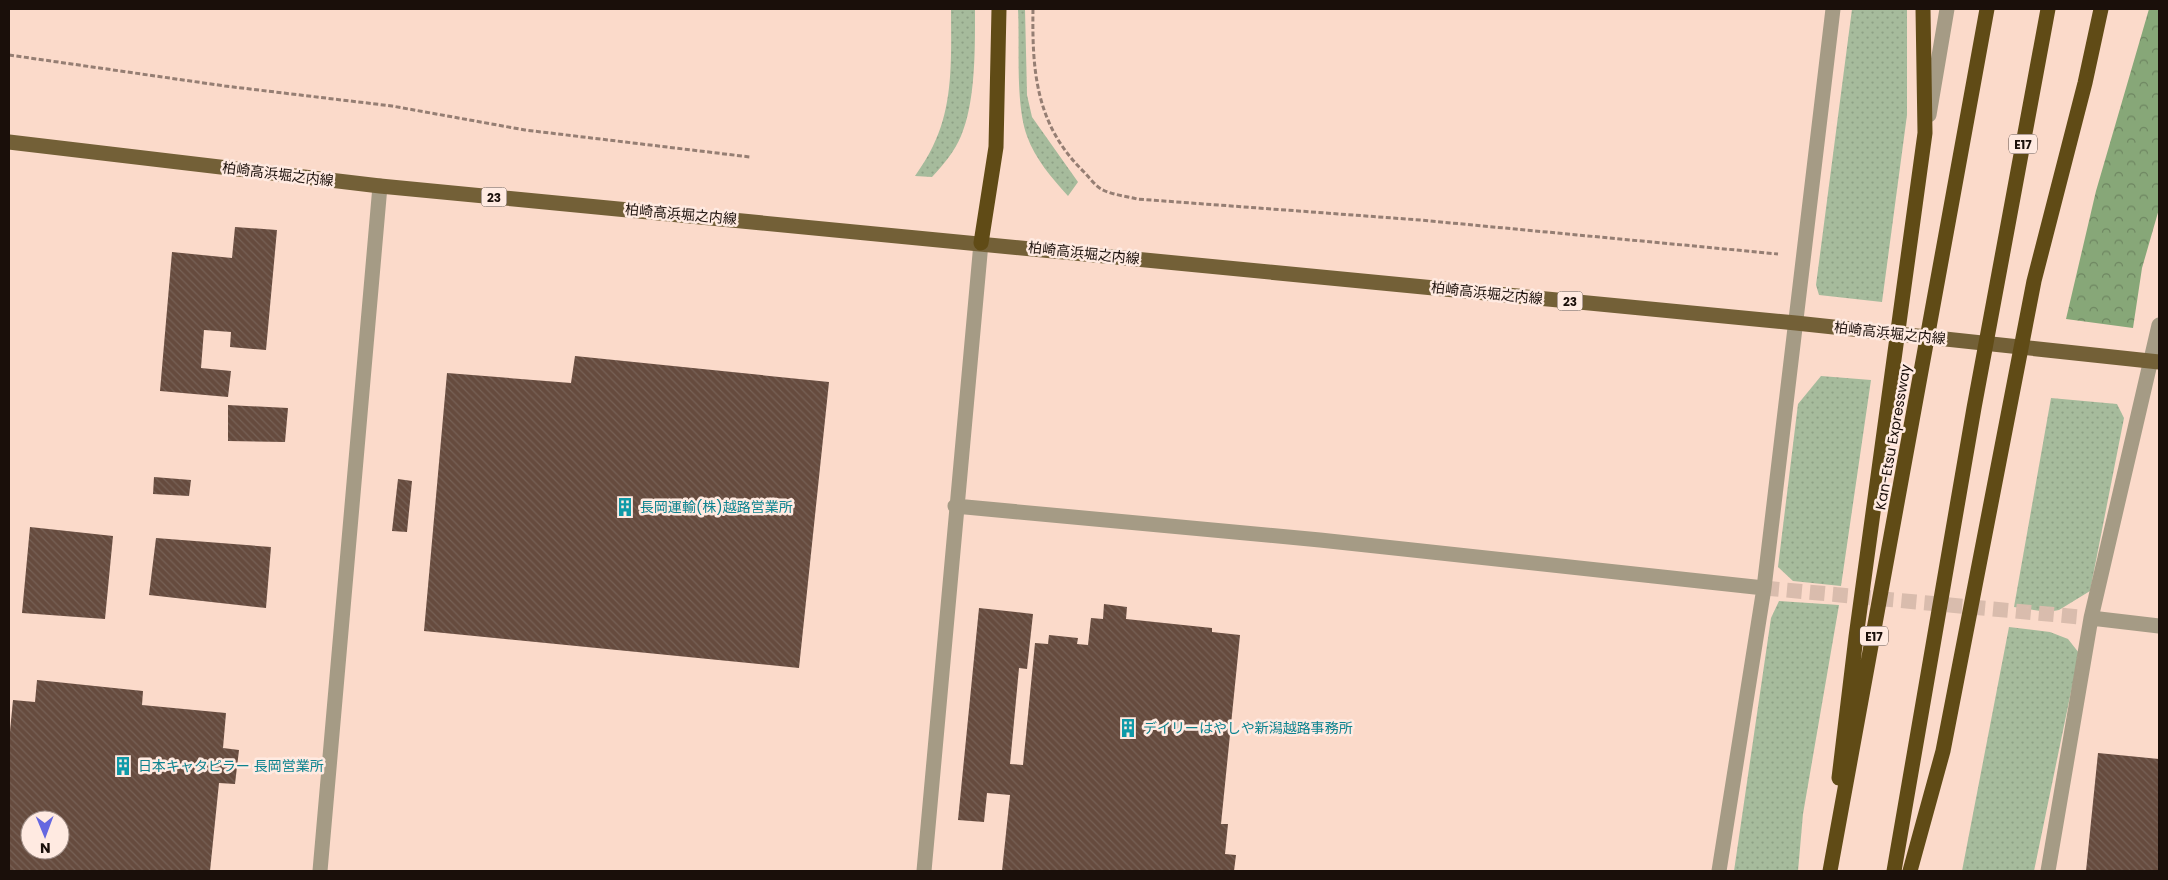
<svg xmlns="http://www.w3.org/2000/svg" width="2168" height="880" font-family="Poppins,'Noto Sans JP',sans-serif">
	<defs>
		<pattern id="grass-dots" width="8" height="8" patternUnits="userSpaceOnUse" patternTransform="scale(1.25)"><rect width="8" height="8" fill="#a6bb9c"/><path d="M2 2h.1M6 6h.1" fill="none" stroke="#8ea085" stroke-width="1.8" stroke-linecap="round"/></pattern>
		<pattern id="forest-crowns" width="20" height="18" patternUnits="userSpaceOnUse" patternTransform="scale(1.25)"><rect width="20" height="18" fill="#87a778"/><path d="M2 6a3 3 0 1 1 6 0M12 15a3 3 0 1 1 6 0" fill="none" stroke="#6e8661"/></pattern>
		<pattern id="building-back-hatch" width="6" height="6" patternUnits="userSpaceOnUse" patternTransform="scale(1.25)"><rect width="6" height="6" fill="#664b3e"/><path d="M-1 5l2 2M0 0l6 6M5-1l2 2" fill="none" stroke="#776156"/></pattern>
	</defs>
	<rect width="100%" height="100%" fill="#fbdaca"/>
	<!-- grass -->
	<path fill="url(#grass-dots)" d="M951,9H975C975,46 976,101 961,136C955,151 943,165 932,177L915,176C921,167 928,157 933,146C954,104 951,55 951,9Z
		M1018,9H1025L1027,95L1032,117L1078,182L1068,196C1052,178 1035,159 1027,136C1015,102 1020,45 1018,9Z
		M1852,9H1907V115L1882,302L1819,295L1816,285Z
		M1821,376L1871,380L1841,586L1793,581L1778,567L1798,404Z
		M2051,398L2117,404L2124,418L2090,591L2059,610L2048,612L2014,607Z
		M1779,601L1839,605L1803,814L1798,871H1734L1771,618Z
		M2009,627L2050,632L2068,639L2079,653L2034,871H1962Z"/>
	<!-- forest -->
	<path fill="url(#forest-crowns)" d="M2149,9H2159V209L2142,268L2133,328L2066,319L2096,191Z"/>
	<!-- building -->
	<path fill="url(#building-back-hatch)" fill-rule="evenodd" d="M235,227L277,230L266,350L230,347L231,332L204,330L201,368L231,371L228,397L160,391L172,252L232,258Z
		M575,356L829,382L799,668L424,631L447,373L571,383Z
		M228,405L288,408L285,442L228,441Z
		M154,477L191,480L189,496L153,494Z
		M398,479L412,481L407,532L392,531Z
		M30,527L113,536L105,619L22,613Z
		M156,538L271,547L266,608L149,595Z
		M1104,604L1127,607L1126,619L1212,628V632L1240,635L1221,824H1228L1225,854L1236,855L1234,871H1002L1010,795L987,793L984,822L958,820L979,608L1033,614L1027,669L1019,668L1010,764L1023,765L1035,643L1048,644L1049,635L1078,638L1077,644L1088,645L1091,618L1103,619Z
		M37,680L143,691L142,705L226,713L223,748L239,750L235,784L219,783L210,871H9V742L13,700L35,702ZM30,820H60V850H30Z
		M2098,753L2159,759V871H2086Z"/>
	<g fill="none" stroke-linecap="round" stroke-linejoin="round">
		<!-- minor-tunnel -->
		<path stroke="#d9bcad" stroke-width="15" stroke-dasharray="15 8" stroke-linecap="butt" d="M1764,588L2091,618"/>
		<!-- path -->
		<path stroke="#957e73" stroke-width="3" stroke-dasharray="5 2.5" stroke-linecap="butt" d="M1033,9C1032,72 1036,125 1084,172C1089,177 1096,187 1103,190C1113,195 1126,196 1137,199L1420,220L1778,254
			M9,55L225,86L392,106L525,130L750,157"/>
		<!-- service -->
		<path stroke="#a59b85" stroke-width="15" d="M1929,115L1947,9"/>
		<!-- minor -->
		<path stroke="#a59b85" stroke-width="15" d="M955,506L1320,540L1764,588
			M2091,618L2159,626
			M924,871L981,243
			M1719,871L1764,588L1833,9
			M2048,871L2091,618L2159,325"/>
		<!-- tertiary -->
		<path stroke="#a59b85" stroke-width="15" d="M320,871L380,186"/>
		<!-- primary -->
		<path stroke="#736037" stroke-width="15" d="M9,142L380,186L1796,323L2159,362"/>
		<!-- motorway -->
		<path stroke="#604b16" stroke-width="15" d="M981,243L996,147L999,9
			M1839,778L1856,637L1925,133L1923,9
			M1830,871L1987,9
			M1894,871L1974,408L2048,9
			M1910,871L1943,751L2034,281L2085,83L2101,9"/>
	</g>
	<!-- icons -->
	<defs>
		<g id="building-bare" transform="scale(1.5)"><path d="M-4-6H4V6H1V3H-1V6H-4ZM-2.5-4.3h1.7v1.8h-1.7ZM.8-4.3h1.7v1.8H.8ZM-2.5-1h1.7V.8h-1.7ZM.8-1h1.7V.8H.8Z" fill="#0f9aa8" stroke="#ffeae1" stroke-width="2.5" paint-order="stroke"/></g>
	</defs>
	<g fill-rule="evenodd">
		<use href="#building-bare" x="625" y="507"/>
		<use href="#building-bare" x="1128" y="728"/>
		<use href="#building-bare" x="123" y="766"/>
	</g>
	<g text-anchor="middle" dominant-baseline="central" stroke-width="5" stroke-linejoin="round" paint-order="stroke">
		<!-- shield labels -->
		<g fill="#ffeae1" stroke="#5f514a" stroke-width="1">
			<rect x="2009" y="134.5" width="28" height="19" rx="4"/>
			<rect x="481.5" y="187.5" width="25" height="19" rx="4"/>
			<rect x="1557.5" y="291.5" width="25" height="19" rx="4"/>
			<rect x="1860" y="626.5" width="28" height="19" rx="4"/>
		</g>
		<g font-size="12" font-weight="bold" fill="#1a0f0a">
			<text x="2023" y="144">E17</text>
			<text x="494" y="197">23</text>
			<text x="1570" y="301">23</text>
			<text x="1874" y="636">E17</text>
		</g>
		<!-- street labels -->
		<g font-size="14" fill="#1a0f0a" stroke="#ffeae1">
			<text transform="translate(278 174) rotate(7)">柏崎高浜堀之内線</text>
			<text transform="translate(681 214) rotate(5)">柏崎高浜堀之内線</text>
			<text transform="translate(1084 253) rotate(6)">柏崎高浜堀之内線</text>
			<text transform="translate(1487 293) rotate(6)">柏崎高浜堀之内線</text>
			<text transform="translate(1890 333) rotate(6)">柏崎高浜堀之内線</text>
			<text transform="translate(1893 437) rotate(-80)">Kan-Etsu Expressway</text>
		</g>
		<!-- culture labels -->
		<g font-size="14" fill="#0d838f" stroke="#ffeae1" text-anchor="start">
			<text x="640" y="507">長岡運輸(株)越路営業所</text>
			<text x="1143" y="728">デイリーはやしや新潟越路事務所</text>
			<text x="138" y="766">日本キャタピラー 長岡営業所</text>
		</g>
	</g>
	<!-- border -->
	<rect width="2168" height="880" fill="none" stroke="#1a0f0a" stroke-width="20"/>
	<!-- north arrow -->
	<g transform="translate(45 835) rotate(179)"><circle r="24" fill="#ffeae1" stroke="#a3928b"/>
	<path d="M0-4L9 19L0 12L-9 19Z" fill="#6567e0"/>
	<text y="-8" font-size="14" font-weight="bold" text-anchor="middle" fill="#1a0f0a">N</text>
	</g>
</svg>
